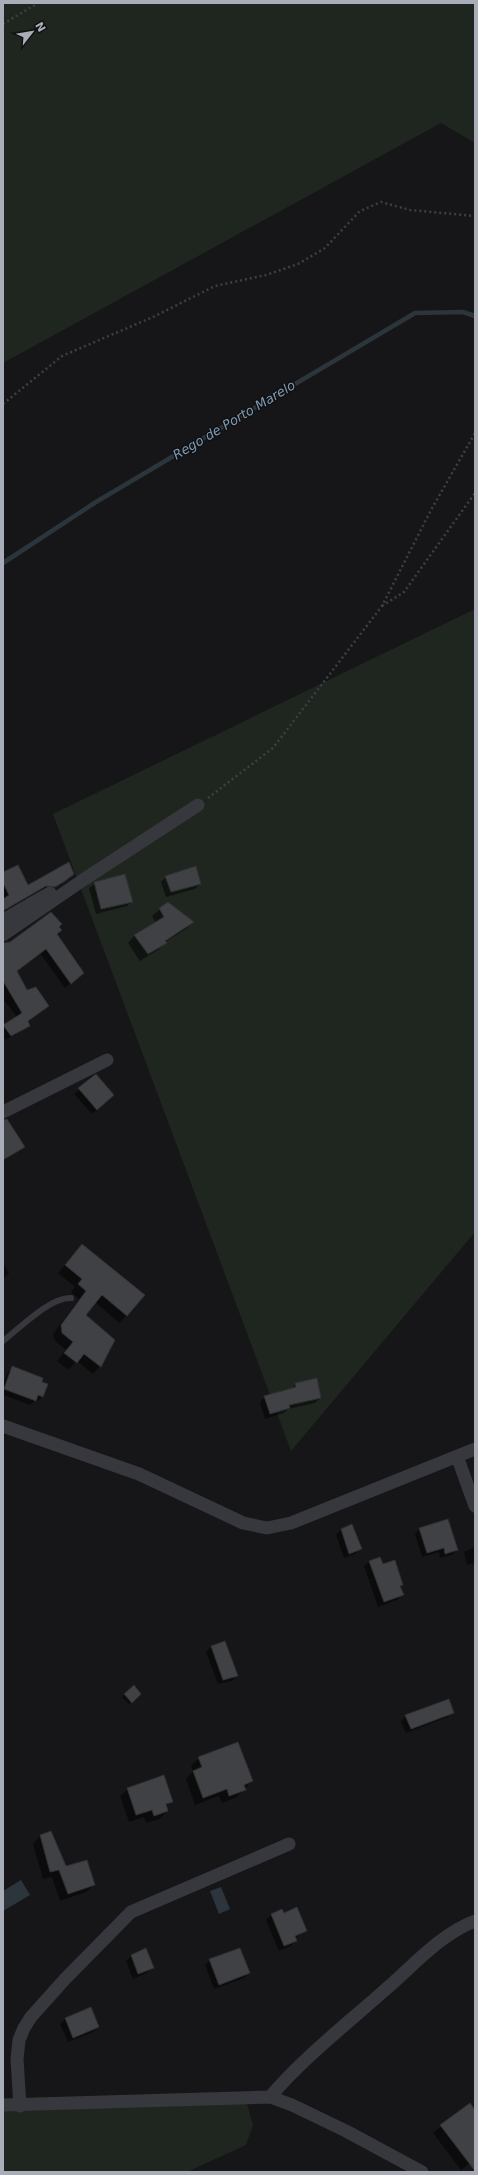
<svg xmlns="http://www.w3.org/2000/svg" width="478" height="2175" font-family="'DejaVu Sans',sans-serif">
	<rect width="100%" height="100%" fill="#161618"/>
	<!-- green -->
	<path fill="#1e261f" d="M3,3H475V143L441,123L3,363Z
		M475,609V1232L291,1451L53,814Z
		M186,2095L247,2104L253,2125L246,2145L187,2172H3V2102Z"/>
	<!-- water -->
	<path fill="#2c353c" d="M21,1880L30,1895L3,1911V1891Z
		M221,1887L230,1909L219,1914L210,1891Z"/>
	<!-- shadow -->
	<path fill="#0007" d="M3,873L28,886L68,879L49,891L40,890L3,912Z
		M166,877L200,884L195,889L166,897L161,882Z
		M95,883L132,901L127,906L96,914L89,888Z
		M168,903L193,922L186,929L165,942L158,950L140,961L128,943L135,935L156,923L152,916Z
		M56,934L78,977L65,988L40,953L16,972L29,1025L6,1040L3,1036V1026L17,1017L3,999V945Z
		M96,1076L108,1100L92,1114L74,1094Z
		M3,1129L23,1147L3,1161Z
		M82,1245L127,1315L119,1323L95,1302L84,1315L100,1366L93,1374L77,1361L68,1370L57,1361L66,1350L55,1341L53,1334L79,1299L71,1292L75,1287L58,1273Z
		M3,1263L9,1273L3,1279Z
		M13,1367L41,1382L43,1396L38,1401H35L30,1405L3,1395V1385L8,1372Z
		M296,1384L320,1398L315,1403L288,1409L284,1413L265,1419L260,1402L265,1397L291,1389Z
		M420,1528L457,1550L452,1555L440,1558L439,1552L422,1557L415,1534Z
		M341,1529L360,1549L355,1554L344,1558L336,1535Z
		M475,1547V1563L467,1565L464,1552Z
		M369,1561L382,1565L402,1584L400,1587L403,1595L397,1600L378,1607L364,1566Z
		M224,1642L237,1676L232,1681L218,1684L206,1652L211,1647Z
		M125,1694L138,1697L129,1704L122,1697Z
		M453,1712L448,1717L406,1733L401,1721L406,1716Z
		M199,1758L252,1781L237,1797L222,1803L219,1796L195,1805L186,1779L193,1771L191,1766Z
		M128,1789L172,1801L166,1807L167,1811L160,1819L146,1823L144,1817L129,1822L120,1796Z
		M40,1836L65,1867L94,1885L86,1892L60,1901L52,1877L43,1879L33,1844Z
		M283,1914L306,1931L295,1938L296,1941L291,1946L279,1951L266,1920L271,1915Z
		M146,1950L153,1967L148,1972L133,1979L126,1961L131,1956Z
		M210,1960L249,1973L244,1978L214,1989L205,1965Z
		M91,2008L98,2027L93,2032L68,2042L60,2024L65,2019Z
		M475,2111V2159L461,2170L433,2133L441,2126Z"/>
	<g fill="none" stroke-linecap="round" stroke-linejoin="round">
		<!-- stream -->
		<path stroke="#2c353c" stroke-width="4.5" d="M3,563L96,502L415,313L463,312L475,316"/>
	</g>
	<!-- building -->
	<path fill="#404145" stroke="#303034" d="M69,862L74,874L65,881L55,887L46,886L3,911V899L9,895L3,883V872L18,865L28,885Z
		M196,866L201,884L171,892L165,876Z
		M125,874L133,902L101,909L94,882Z
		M168,902L194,922L165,941L167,943L148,954L134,935L164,917L159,908Z
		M51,912L62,924L59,927L62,930L57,934L84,973L71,984L46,949L17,971L27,990L36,987L49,1006L28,1021L30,1026L11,1036L3,1025L22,1013L3,981V943L10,942Z
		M96,1074L114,1095L97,1110L78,1088Z
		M7,1119L25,1147L3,1160V1120Z
		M82,1244L145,1295L127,1316L102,1295L86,1315L115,1340L101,1367L84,1354L77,1363L64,1353L73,1342L62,1333L61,1325L86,1291L78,1284L82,1279L65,1265Z
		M12,1366L43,1378L42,1382L48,1384L43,1397L38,1395L36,1401L4,1389Z
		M317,1378L321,1398L289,1405L290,1408L270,1414L264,1396L296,1387L295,1383Z
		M448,1519L458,1550L445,1554L444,1548L427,1553L419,1528Z
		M352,1524L362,1549L349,1554L341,1529Z
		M380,1557L383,1564L395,1560L403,1585L400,1586L404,1595L384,1602L369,1561Z
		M225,1641L238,1676L223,1680L211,1646Z
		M134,1685L141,1694L132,1703L124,1694Z
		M449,1699L454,1713L411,1729L405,1715Z
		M238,1742L253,1781L244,1785L246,1790L229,1796L227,1789L203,1798L193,1771L202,1767L198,1757Z
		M164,1775L173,1802L166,1804L168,1811L154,1816L152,1810L136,1815L127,1788Z
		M51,1831L66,1866L87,1860L95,1885L68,1894L59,1870L50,1872L40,1835Z
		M297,1907L307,1931L295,1936L297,1941L284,1946L271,1914L282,1909L284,1913Z
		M146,1948L154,1968L138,1974L131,1955Z
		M240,1948L250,1973L219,1985L209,1959Z
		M91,2007L99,2027L73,2038L65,2018Z
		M470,2103L475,2110V2171L440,2125Z"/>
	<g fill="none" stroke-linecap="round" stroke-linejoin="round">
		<!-- path -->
		<path stroke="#3d3f44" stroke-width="2.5" stroke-dasharray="2 3" stroke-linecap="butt" d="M3,24L38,3
			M3,404L62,356L153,317L215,286L266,275L298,264L325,248L360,211L381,202L410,210L475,216
			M382,606L404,592L475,493
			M208,798L273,748L382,606L431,510L475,433"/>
		<!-- service -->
		<path stroke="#37383d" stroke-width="6" d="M3,1341C20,1328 50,1297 71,1298"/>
		<!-- minor -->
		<path stroke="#37383d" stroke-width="13" d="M3,920L50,893
			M3,935L83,880L198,805
			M3,1112L107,1060
			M3,1426L139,1474L243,1523L267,1528L291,1523L475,1449
			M457,1456L475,1506
			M270,2097C304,2057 347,2024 386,1989C414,1965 439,1935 475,1921
			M3,2105L270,2097L292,2105L346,2131L422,2172
			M20,2106L17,2059L19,2040L24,2028L31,2017L65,1979L131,1912L289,1844"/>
	</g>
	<g text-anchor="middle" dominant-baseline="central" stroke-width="3" stroke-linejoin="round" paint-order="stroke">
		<!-- water labels -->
		<g font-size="13" font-style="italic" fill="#7f9bb3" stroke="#111113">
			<text transform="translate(234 420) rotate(-31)">Rego de Porto Marelo</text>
		</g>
	</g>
	<!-- border -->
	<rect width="478" height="2175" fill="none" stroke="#a8adb8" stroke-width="8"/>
	<!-- north arrow -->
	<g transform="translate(32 32) rotate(59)" stroke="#111113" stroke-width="3" paint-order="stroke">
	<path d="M0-3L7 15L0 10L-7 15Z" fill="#a8adb8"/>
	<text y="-6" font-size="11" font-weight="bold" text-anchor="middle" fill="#a8adb8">N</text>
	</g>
</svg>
